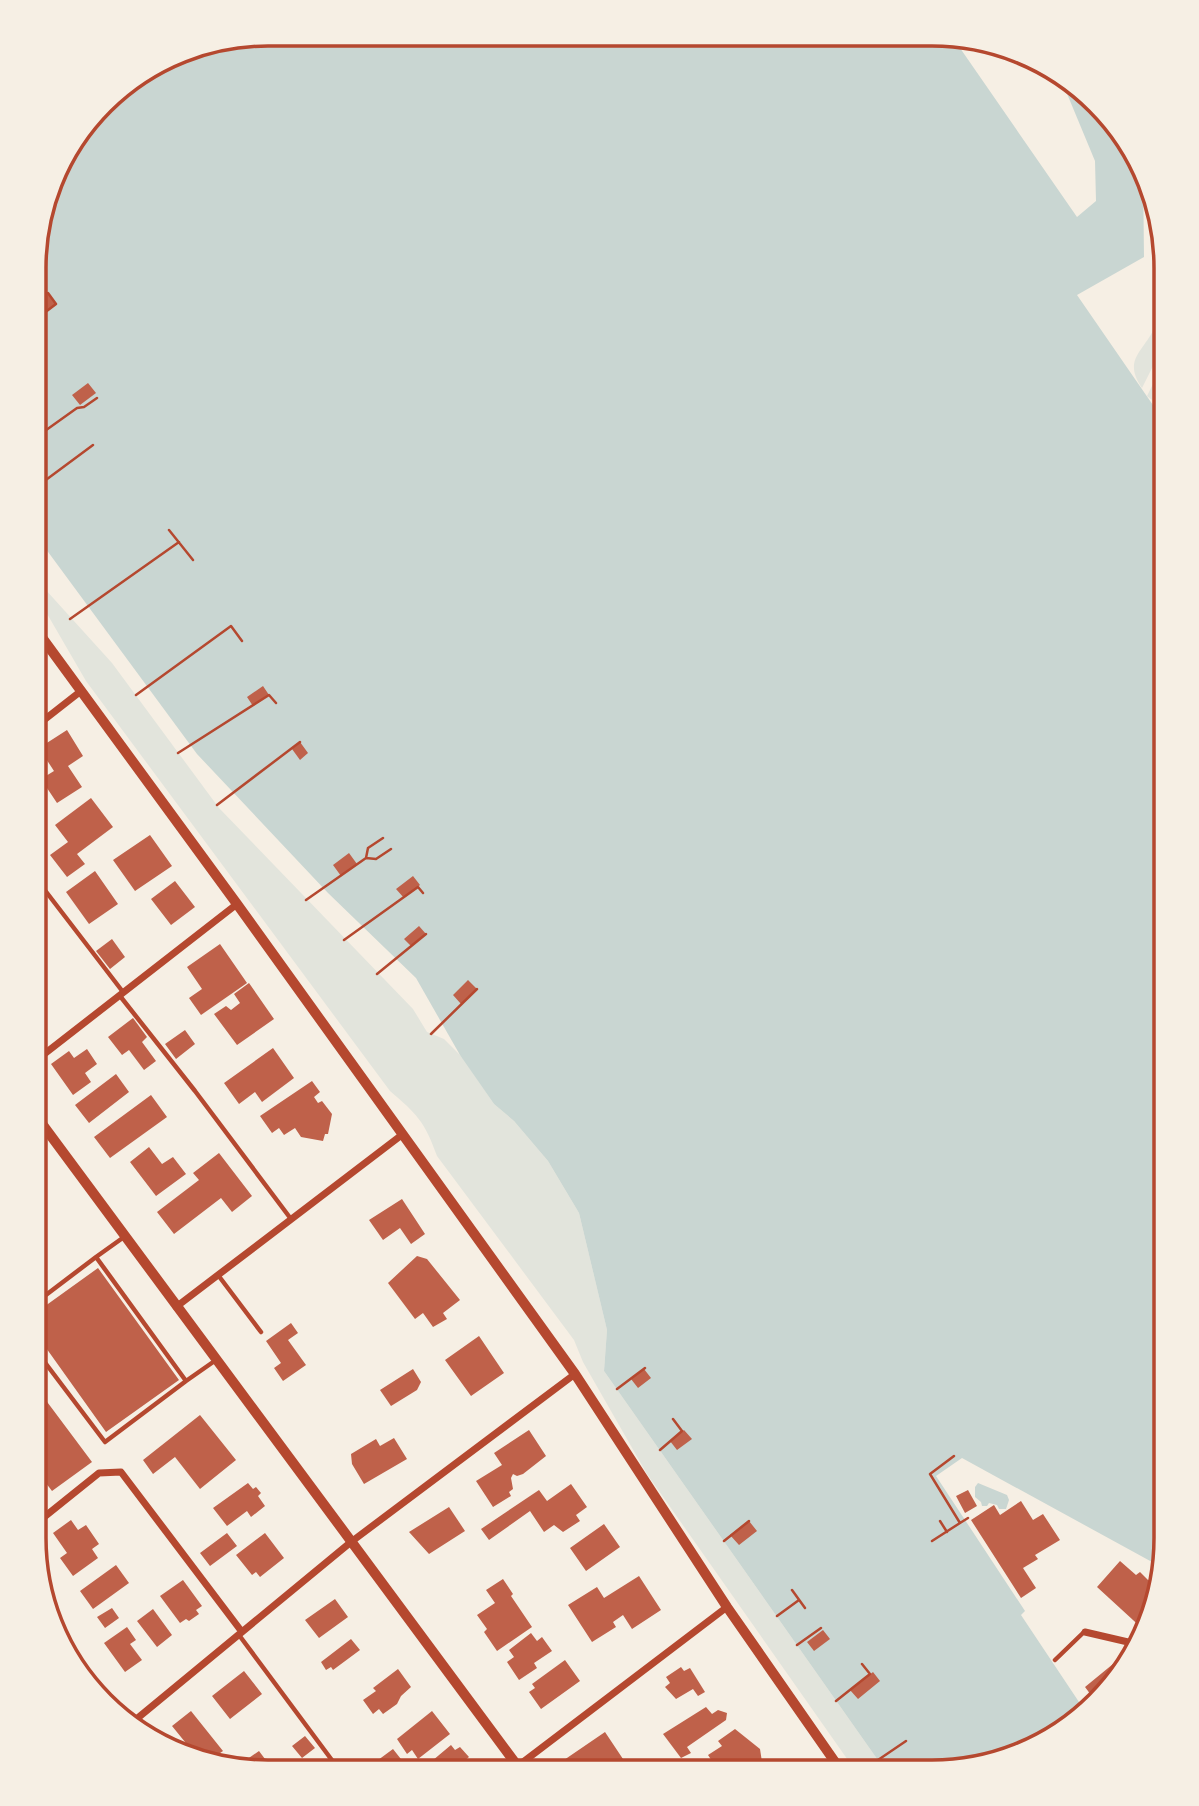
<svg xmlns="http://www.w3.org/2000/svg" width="1199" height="1806" font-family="'IBM Plex Sans',sans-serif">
	<rect width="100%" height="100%" fill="#f6efe4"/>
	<!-- green -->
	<path fill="#e2e4dc" d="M1166,297V340L1142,388C1123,360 1142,353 1154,329C1158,319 1162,308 1166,297Z
		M1166,358V411L1147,396Z
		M35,578L112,663L219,808L413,1009L427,1032L444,1039L462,1057L494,1104L514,1121L548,1161L579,1213L607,1330L604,1371L887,1773H857L647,1474L583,1362L574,1340L437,1156C425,1122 417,1114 390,1091L86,681L35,593Z"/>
	<!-- water -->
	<path fill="#c9d6d2" d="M267,33L951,35L1077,217L1096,201L1095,161L1063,84L1064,77L1074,81L1143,171L1144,257L1077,295L1166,424L1165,1555L1163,1568L962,1458L936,1476L1025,1611L1021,1615L1083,1708L1022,1755L932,1773H887L604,1371L607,1330L579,1213L548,1161L514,1121L494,1104L460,1055L416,978L328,893L197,754L40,541L35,531V236L64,151L113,91L192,46Z
		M978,1483L1007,1495L1009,1500L1006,1509H999L997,1505L989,1503L987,1506H982L981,1502L975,1497V1487Z"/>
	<!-- building -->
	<path fill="#bf614a" d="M48,293L56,304L35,320V303Z
		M88,383L96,393L80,405L72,395Z
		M263,686L269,695L253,706L247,697Z
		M67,730L83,756L68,766L82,787L57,803L41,779L54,771L39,748Z
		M300,742L308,753L300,760L292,749Z
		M91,798L113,827L77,854L85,864L67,877L50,855L68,842L55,825Z
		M150,835L172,866L135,891L113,860Z
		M349,853L357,864L341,876L333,865Z
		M95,871L118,904L89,924L66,892Z
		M413,876L420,885L404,898L396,889Z
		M175,881L195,907L171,925L151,899Z
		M419,926L426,934L411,946L404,939Z
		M112,939L125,957L110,969L96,951Z
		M220,944L247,983L201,1015L189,998L202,989L187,967Z
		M468,980L477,989L461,1004L453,995Z
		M249,983L274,1019L237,1045L214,1014L226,1006L231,1010L240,1003L234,994Z
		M133,1018L147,1037L142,1042L156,1061L144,1070L129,1050L122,1055L108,1037Z
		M185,1030L195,1044L176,1059L165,1044Z
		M273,1048L294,1078L262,1102L255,1092L239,1104L224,1083Z
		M87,1049L97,1064L85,1073L91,1082L73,1095L51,1064L69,1051L74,1058Z
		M116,1074L129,1092L89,1123L75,1105Z
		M312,1081L320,1092L314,1097L318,1103L322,1101L332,1114L328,1134H325L323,1141L301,1137L295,1128L284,1135L279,1128L272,1133L260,1116Z
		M151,1095L167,1117L110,1158L94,1137Z
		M149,1147L162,1164L173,1157L186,1174L156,1196L130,1162Z
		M219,1153L252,1196L232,1212L221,1198L174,1234L157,1212L199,1180L193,1173Z
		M402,1199L425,1234L411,1244L400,1228L383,1240L369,1220Z
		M417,1256L427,1259L460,1300L443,1313L447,1319L433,1327L423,1313L415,1319L388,1283Z
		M98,1268L179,1380L106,1432L34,1331V1314Z
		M291,1323L298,1333L288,1340L306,1365L283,1381L274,1368L281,1363L266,1341Z
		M479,1336L504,1373L471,1396L445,1360Z
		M413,1369L421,1382L417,1390L391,1406L380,1390Z
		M644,1369L651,1378L638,1388L631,1379Z
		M33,1383L92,1462L52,1491L33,1466Z
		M200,1415L236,1460L200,1489L175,1457L153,1474L143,1460Z
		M529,1430L546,1456L523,1474L517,1476L513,1474L511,1478L513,1489L509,1492L511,1496L493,1507L476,1481L502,1465L494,1453Z
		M684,1430L692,1439L677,1450L670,1441Z
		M394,1438L407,1459L364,1484L352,1464L351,1454L376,1439L380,1446Z
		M248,1483L253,1489L256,1487L261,1493L258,1496L265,1506L251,1517L247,1511L227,1526L213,1508Z
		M571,1484L587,1507L576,1515L580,1521L563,1532L554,1525L544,1532L530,1511L489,1540L481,1529L539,1490L547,1501Z
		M968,1490L977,1506L965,1513L956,1496Z
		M1021,1501L1033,1520L1043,1514L1060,1540L1035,1555L1038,1559L1023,1568L1036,1588L1021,1598L971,1520L994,1505L1000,1515Z
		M449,1507L465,1531L429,1554L409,1532Z
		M71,1520L78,1530L86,1525L99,1544L92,1549L98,1558L73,1576L60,1558L67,1553L53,1533Z
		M749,1521L757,1531L739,1545L730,1535Z
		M604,1524L620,1547L586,1571L570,1548Z
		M227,1533L237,1546L210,1566L200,1553Z
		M265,1533L284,1558L260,1577L256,1572L252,1575L236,1555Z
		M1120,1561L1136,1575L1140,1572L1158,1590L1153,1614L1145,1631L1097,1587Z
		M116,1565L129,1583L93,1609L80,1591Z
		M639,1576L661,1610L632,1629L623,1615L613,1622L616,1627L592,1642L568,1605L597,1587L604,1598Z
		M503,1579L513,1594L511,1596L532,1627L497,1651L484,1632L487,1629L477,1615L495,1603L486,1590Z
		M183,1580L202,1606L196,1610L199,1614L189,1621L186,1619L180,1623L160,1596Z
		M335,1599L348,1617L319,1638L305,1620Z
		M112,1608L119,1618L105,1628L97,1617Z
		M153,1609L172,1635L157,1647L137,1621Z
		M127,1627L136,1640L130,1644L142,1660L125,1672L104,1643Z
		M823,1630L830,1639L814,1651L807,1642Z
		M531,1633L537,1641L542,1637L552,1651L534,1663L537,1668L519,1680L507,1662L514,1657L509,1650Z
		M351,1639L360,1650L333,1670L331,1667L326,1670L321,1662Z
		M565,1660L580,1681L541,1709L529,1692L535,1688L532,1684Z
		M1113,1664L1121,1674L1118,1681L1094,1699L1085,1687Z
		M681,1667L684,1671L690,1668L705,1692L698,1696L693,1689L676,1699L665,1687L670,1683L666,1677Z
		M398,1669L411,1687L401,1696L397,1704L383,1714L379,1709L373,1714L363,1700L376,1691L373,1688Z
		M244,1671L262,1694L230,1719L212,1696Z
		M873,1672L880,1681L858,1699L850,1690Z
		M706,1707L712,1714L718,1710L727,1713L726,1720L687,1747L691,1753L681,1758L663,1734Z
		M191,1711L223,1751L210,1760L194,1753L172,1726Z
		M432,1711L450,1734L418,1759L412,1750L407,1754L397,1739Z
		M735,1729L760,1749L762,1762L770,1772H705L714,1764L708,1755L722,1746L718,1741Z
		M605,1732L623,1759L602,1772H578L575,1768L571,1771L564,1760Z
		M305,1736L315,1748L302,1758L292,1746Z
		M451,1745L455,1750L460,1747L469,1757L464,1761L468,1765L460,1771H420Z
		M393,1749L408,1768L404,1771H381L374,1763Z
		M259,1751L274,1771L233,1769Z
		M634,1759L641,1772H620L619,1770Z"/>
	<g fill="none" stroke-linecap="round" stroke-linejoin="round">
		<!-- path -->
		<path stroke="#b5482f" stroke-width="2.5" d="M35,237L36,238
			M35,320L56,304L48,293
			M35,438L77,408L84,407L97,398
			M35,488L93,445
			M169,530L193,560
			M70,619L179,542
			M136,695L231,626L242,641
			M178,753L269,695L276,703
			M217,805L300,742
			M366,858L376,859L391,849
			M306,900L366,858L368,848L383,838
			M344,940L418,887L423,893
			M377,974L426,934
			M431,1034L477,989
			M617,1389L645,1368
			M660,1450L682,1431L673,1419
			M940,1521L947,1532
			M960,1523L968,1518
			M724,1541L749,1521
			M932,1541L960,1523L930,1474L954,1456
			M792,1590L805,1608
			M777,1616L799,1600
			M797,1645L821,1628
			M836,1701L870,1674L862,1664
			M878,1760L906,1741"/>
		<!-- service -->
		<path stroke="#b5482f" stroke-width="4.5" d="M34,876L123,992
			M120,996L195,1091L291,1219
			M124,1237L96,1257L186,1381L216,1360
			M218,1275L261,1332
			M34,1304L96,1257
			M34,1348L105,1442L186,1381
			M239,1635L340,1771
			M1055,1660L1084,1632"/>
		<!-- minor -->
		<path stroke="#b5482f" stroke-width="7" d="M35,727L81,691
			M34,1062L237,904
			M176,1307L403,1134
			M33,1526L99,1473L121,1472L242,1632
			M50,1621L127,1725
			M1085,1632L1128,1642L1135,1649
			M128,1726L351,1542L575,1374
			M510,1772L727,1607"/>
		<!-- tertiary -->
		<path stroke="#b5482f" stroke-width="10" d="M35,628L237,904L575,1374L727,1607L842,1772
			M34,1113L522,1772"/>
	</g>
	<!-- crop -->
	<path d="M0 0H1199V1806H0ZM268 46H932A222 222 0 0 1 1154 268V1538A222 222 0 0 1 932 1760H268A222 222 0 0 1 46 1538V268A222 222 0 0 1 268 46Z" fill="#f6efe4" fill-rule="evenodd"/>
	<path fill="none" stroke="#b5482f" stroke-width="3.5" d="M268 46H932A222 222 0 0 1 1154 268V1538A222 222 0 0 1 932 1760H268A222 222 0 0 1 46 1538V268A222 222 0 0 1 268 46Z"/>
</svg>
